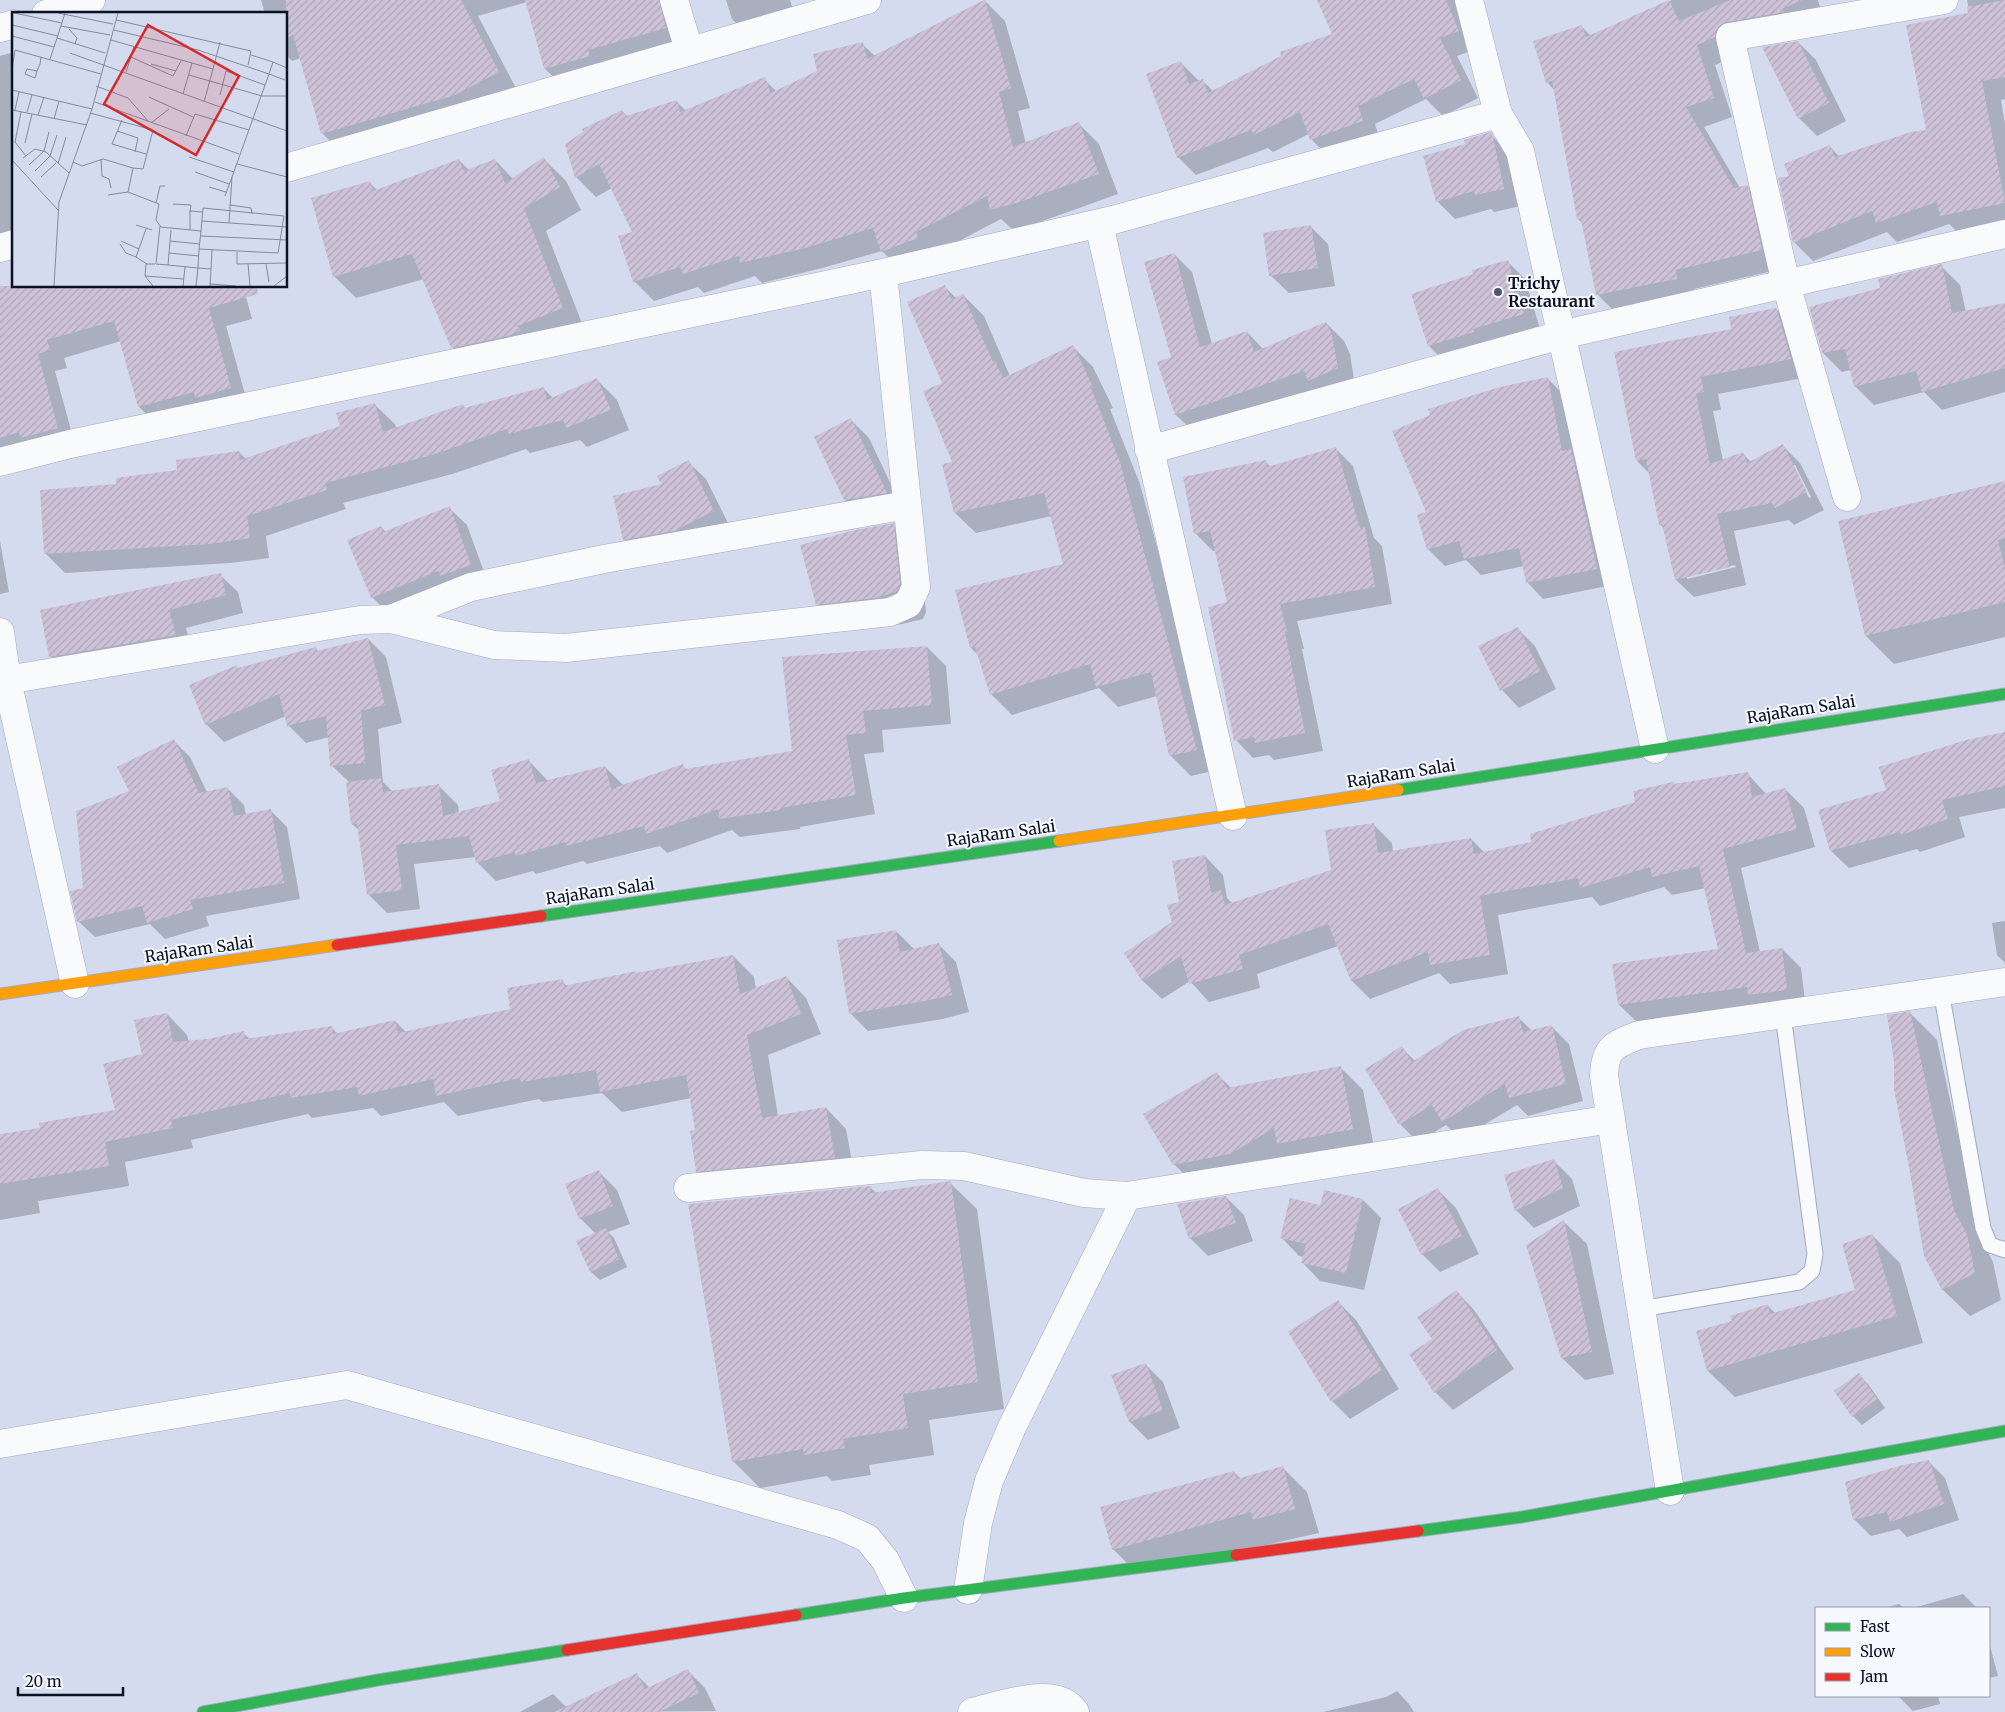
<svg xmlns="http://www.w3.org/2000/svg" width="2005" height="1712" font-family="Merriweather,serif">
	<defs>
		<pattern id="building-hatch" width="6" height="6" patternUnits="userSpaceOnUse" patternTransform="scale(1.25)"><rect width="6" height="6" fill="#cdc2d8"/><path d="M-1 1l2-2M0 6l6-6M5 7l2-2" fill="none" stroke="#afa6b9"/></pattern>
	</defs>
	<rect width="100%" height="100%" fill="#d4dbee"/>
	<!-- shadow -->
	<path fill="#0003" fill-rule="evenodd" d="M261,0H674L684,47L565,88L545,69L527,2L478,16L518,92L341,152L322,133L301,58L292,61L286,55V14H265Z
		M726,0H790L797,23L749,36L732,19Z
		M1319,0H1456L1476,49L1457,56L1478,98L1443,116L1426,99L1375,124L1380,139L1329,157L1311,139L1309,134L1273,152L1268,148L1196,175L1178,157L1181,63L1199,81H1203L1214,92L1334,35Z
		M1672,0H1818L1822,15L1746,40L1734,57L1715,65L1732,117L1704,127L1740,188L1747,186L1766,205L1781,269L1694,289L1696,297L1616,313L1597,294L1583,224L1578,219L1555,91L1547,82L1582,27L1591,36Z
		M1967,0H2005V99L2001,100L2005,124V226L1960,234L1949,224L1897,242L1887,232L1813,261L1794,242L1791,176L1830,147L1840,157L1927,130L1970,14Z
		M985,1L1005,21L1030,108L1018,111L1026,144L1079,124L1099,144L1118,194L1040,222L1012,229L1001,219L902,271L882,251L826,267L762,283L755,276L704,293L698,287L654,301L634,281V232L612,188L596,197L576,177L622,111L628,117L676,101L686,111L764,79L777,92L818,71L862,44L875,56Z
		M1798,42L1816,60L1846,121L1817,136L1799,118Z
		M14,52V235L0,238V56Z
		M1490,134L1508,152L1521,206L1494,212L1491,209L1455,219L1437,201L1466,145Z
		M544,159L566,181L581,210L546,231L585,331L475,370L452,347L424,279L356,298L334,276L369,182L377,190L459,160L469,170L495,160L513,179Z
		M1310,226L1328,244L1335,286L1289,293L1271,276Z
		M1174,254L1192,272L1212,344L1247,332L1264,350L1326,323L1344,341L1350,354L1355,386L1194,432L1176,415L1158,363L1172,358Z
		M1507,261L1525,279L1541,332L1447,364L1429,346L1474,275Z
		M1941,266L1960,285L1966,312L2005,304V392L1942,410L1924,392L1874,405L1855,386L1851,370L1842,372L1823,353L1881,289Z
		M14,285L243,286L252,319L226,326L248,405L157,424L139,407L121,341L64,358L67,368L55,371L75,445L0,460V289Z
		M945,287L956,298L963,295L984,316L1010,376L1073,347L1093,367L1113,408L1110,409L1140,484L1217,770L1191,776L1170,755L1157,696L1118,707L1099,688L1012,715L991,694L980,657L971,648L1065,565L1052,516L976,533L955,513L944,465L954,463L944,384Z
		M1776,309L1794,326L1808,377L1718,394L1721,410L1713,411L1723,461L1743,454L1751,462L1783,446L1800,463L1824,510L1794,525L1789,520L1734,531L1746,585L1694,597L1676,580L1664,529L1660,524L1650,474L1637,461L1733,330ZM1792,465H1795L1811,497L1809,498ZM1735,565L1736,567L1687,579V576Z
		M1548,379L1564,395L1612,585L1543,599L1527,582L1524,566L1481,575L1466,560L1445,566L1429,550L1419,516L1428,513Z
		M597,380L617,400L629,430L587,447L580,440L530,453L526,449L452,474L343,503L346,509L266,536L269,558L230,563L65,573L46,554L118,485L178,471L239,452L246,459L341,426L375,405L395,424L396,428L462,405L466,409L543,388L553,398Z
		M851,420L869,438L903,510L863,518L845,500Z
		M1335,448L1353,466L1374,538L1382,546L1392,604L1297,621L1304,649H1302L1323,751L1274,760L1269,755L1253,758L1236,740L1228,603L1216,551H1213L1195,533L1265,461L1271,467Z
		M688,462L706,479L731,529L642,557L624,539L663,485Z
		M2005,482V637L1894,664L1866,636L1840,522Z
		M449,508L467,525L488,583L390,615L372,597L381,527L386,532Z
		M893,525L920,551L926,612L923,619L902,624L844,631L817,604Z
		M0,541L9,592L0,594Z
		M220,575L238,592L243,613L186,628L193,653L68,674L50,656Z
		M1517,628L1535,646L1556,689L1519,708L1502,690Z
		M368,639L386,657L402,723L378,729L383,782L393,792L439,786L458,805L459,813L502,802L528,760L548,781L605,767L624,786L683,766L687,770L793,752L927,647L946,666L951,724L882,730L884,752L864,754L875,814L800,827V829L740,837L732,830L667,853L660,846L587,864L583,861L536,874L533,871L496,881L477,862L476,857L414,864L420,909L387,913L368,894L360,831L352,824L348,781L332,766L329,737L306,743L288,725L286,716L224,742L206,724L237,667L239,669L316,648L319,652Z
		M2005,733V808L1959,817L1965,837L1920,852L1917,849L1849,868L1831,851L1888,791Z
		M174,741L190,757L207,792L227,788L244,805L246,815L270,810L287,827L300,899L206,916L209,926L165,939L150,924L95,937L78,921L84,889L131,792Z
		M1747,773L1766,794L1785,789L1804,808L1815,847L1741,868L1760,952L1782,949L1801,968L1806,1009L1638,1023L1619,1005L1720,950L1706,888L1672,895L1664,887L1600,906L1592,897L1498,915L1508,974L1450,984L1439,973L1370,999L1352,981L1338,946L1257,974L1260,988L1209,1002L1190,981L1162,999L1143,981L1126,953L1173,923L1180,903L1205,856L1223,875L1227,898L1233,904L1332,871L1373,824L1392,843L1393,852L1471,839L1485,853L1533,843L1637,803L1675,785Z
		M2005,921V963L1997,955L1992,923Z
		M896,931L914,949L938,944L956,962L969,1012L943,1019L868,1031L850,1013Z
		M733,956L754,977L756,989L786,977L806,998L821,1034L768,1055L778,1116L826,1108L846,1129L855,1178L718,1192L697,1171V1131L691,1098L622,1112L602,1093L543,1102L539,1099L458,1116L444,1102L381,1116L373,1108L312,1118L308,1114L191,1140L193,1148L125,1162L129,1186L38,1201L40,1213L0,1220V1136L41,1129L117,1111L143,1055L167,1014L187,1035L189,1042L208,1040L243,1033L250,1039L331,1027L338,1034L395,1021L406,1032L511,1010L562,981L568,987Z
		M1910,1013L1937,1040L1980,1237L1993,1262L2001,1300L1970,1316L1943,1290L1925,1256Z
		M1519,1018L1532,1031L1551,1026L1569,1044L1583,1101L1528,1116L1517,1105L1460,1139L1446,1125L1418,1142L1400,1124L1367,1069L1402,1048L1415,1061Z
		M1340,1067L1363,1090L1375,1152L1301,1166L1290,1155L1253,1176L1197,1187L1174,1164L1216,1073L1232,1089Z
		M1554,1161L1572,1179L1580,1206L1534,1228L1516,1210Z
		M599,1172L617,1190L630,1224L608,1232L614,1238L627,1267L600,1280L591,1272L596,1234L580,1218Z
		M950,1183L977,1209L1004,1409L929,1420L934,1455L869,1465L871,1475L832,1481L827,1476L760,1488L733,1461L870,1187L876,1193Z
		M1438,1190L1456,1208L1479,1254L1440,1272L1422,1254Z
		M1226,1197L1244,1215L1253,1241L1208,1256L1190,1238Z
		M1363,1200L1381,1218L1364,1290L1320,1281L1303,1263L1304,1257L1299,1256L1282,1238L1321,1207Z
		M1564,1222L1587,1244L1614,1374L1585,1380L1562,1358Z
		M1873,1236L1900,1263L1923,1343L1735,1397L1708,1371L1697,1332L1733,1321L1768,1306L1776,1314L1856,1290Z
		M1457,1292L1474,1310L1514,1369L1453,1410L1435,1392L1434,1340Z
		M1338,1302L1356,1320L1399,1389L1350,1419L1332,1401Z
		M1145,1364L1163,1382L1180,1428L1148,1440L1130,1422L1113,1376Z
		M1859,1375L1868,1384L1885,1408L1862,1425L1853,1416L1836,1391Z
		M1929,1462L1945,1478L1959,1520L1907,1537L1899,1529L1871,1536L1854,1519Z
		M1283,1468L1307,1492L1319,1533L1138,1574L1113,1549L1234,1472L1241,1479Z
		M1963,1594L1977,1608H1913Z
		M1899,1604L1904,1608H1884Z
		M1989,1642L1998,1676L1989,1678Z
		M687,1670L705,1688L716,1711L599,1712L637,1675L650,1688Z
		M1397,1691L1409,1704L1414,1712H1323L1386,1697Z
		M553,1694L571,1712H520Z
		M1898,1696H1938L1940,1704L1913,1711Z"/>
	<!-- building -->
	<path fill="url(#building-hatch)" d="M286,0H461L499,72L455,95L321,134L293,35L286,38Z
		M525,0H659L666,28L588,50L590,56L544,69Z
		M984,0H985L1011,88L999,92L1013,147L1079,122L1099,174L1020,202L990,210L987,196L916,232L918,238L881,252L873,228L805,248L740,263L739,256L683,274L680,267L633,282L618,236L632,232L599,164L575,178L565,144L583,132L582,129L622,110L626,116L677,100L680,112L765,77L771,93L817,71L813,54L863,42L867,59Z
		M1317,0H1446L1459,31L1440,38L1461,80L1424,99L1414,79L1358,106L1363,121L1310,140L1300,112L1254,135L1251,130L1177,158L1146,74L1181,61L1189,84L1203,79L1208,93L1281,56L1280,52L1332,34Z
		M1669,0L1679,21L1730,0H1802L1782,9L1784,12L1727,22L1719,26L1715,32V37L1697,45L1714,98L1686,107L1734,188L1748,185L1762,250L1676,270L1677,279L1596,295L1581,219H1577L1552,81L1546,83L1533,41L1582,25L1586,37Z
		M2005,0V77L1982,81L2005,203L1940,216L1937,202L1876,223L1872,211L1793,243L1778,178L1789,176L1784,164L1830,145L1835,157L1911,132L1926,130L1906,25L1968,13L1967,7Z
		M1798,41L1829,103L1798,119L1762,47Z
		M1491,132L1493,137L1504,189L1475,195L1474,191L1436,202L1423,156L1465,144L1464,140Z
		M544,157L560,187L524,208L563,308L518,326L520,331L508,336L451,348L412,254L333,277L311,198L370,181L373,191L459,159L464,171L495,159L505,183Z
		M1311,225L1318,268L1269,276L1263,233Z
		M1175,253L1200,347L1247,331L1254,352L1326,322L1332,335L1338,368L1308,381L1304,371L1175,415L1157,362L1171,357L1144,262Z
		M1508,260L1524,314L1473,329L1474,332L1428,346L1411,294L1473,274L1472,270Z
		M1942,264L1952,313L2005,303V368L1922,392L1916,371L1854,387L1845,349L1822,353L1809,307L1880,288L1878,279Z
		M945,285L951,299L963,294L993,362L995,361L1003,378L1073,345L1093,387L1091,388L1120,462L1197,750L1169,756L1151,672L1096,687L1090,664L990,695L975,647L970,648L955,590L1063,564L1044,493L954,513L942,464L952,462L923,391L942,383L907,302Z
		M0,286H257L258,294L209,308L231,388L195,398L194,392L138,407L114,321L47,340L50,350L38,354L58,428L21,438L19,432L0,438Z
		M1776,308L1791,359L1701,377L1704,392L1696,394L1710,464L1743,452L1747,463L1783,444L1807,492L1775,508L1772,503L1717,514L1730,567L1675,580L1662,524L1659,525L1646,459L1636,461L1614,352L1731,329L1729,317Z
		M1548,377L1562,451L1571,449L1597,569L1526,583L1519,548L1464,559L1459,541L1427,550L1417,515L1426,512L1392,431L1430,415L1428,409L1500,387Z
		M597,378L611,410L566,428L563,420L509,434L507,429L432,455L325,483L327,490L247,516L250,538L210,544L44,554L40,490L116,484V478L177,470L176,460L239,451L240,460L340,426L336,413L375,403L383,432L463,404L464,408L544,387L547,400Z
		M851,418L887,493L844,500L814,437Z
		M1336,447L1360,528L1365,527L1375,587L1280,604L1287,631L1285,632L1305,733L1255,743L1254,737L1234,741L1208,607L1227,602L1210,531L1194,534L1183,477L1266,460L1267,467Z
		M689,460L714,511L674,531L623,540L613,496L661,484L657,476Z
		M2005,481V538L1998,540L2005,569V602L1865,636L1838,521Z
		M450,506L471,565L440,576L438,571L371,598L347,540L381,526L383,532Z
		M894,523L900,584L896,592L875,598L816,605L800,545L855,530Z
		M221,573L226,595L169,610L176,635L49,657L40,610Z
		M1518,627L1540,671L1500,691L1478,646Z
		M368,638L385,705L361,711L365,763L330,766L326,716L287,726L279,694L205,725L189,685L237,665L238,668L316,647L317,651Z
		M927,646L932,705L863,711L866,733L846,735L856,795L781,808V810L719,819L718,809L646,834L644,826L566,846L565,842L516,856L515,852L476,863L469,836L396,845L402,890L367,895L357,824H351L346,782L381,778L383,792L439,784L443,816L500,801L491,770L529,759L536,783L605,766L611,789L683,764L685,769L792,751L782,657Z
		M2005,732V786L1942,800L1948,819L1901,835L1900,832L1830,851L1818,810L1886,790L1879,767L1966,740Z
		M174,739L199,793L228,787L234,816L271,809L284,883L190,900L193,909L147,923L142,906L77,922L70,891L83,888L76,811L129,791L117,767Z
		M1748,772L1752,797L1785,788L1797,829L1723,849L1746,953L1782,948L1787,990L1748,995L1747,987L1618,1005L1612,964L1718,949L1699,866L1652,877L1650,867L1580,888L1578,878L1480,896L1490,955L1430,965L1428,952L1351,981L1328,924L1239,955L1243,969L1189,984L1181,956L1142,981L1124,953L1172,922L1167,905L1179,902L1172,861L1205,855L1211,893L1221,890L1225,905L1331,870L1325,830L1374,823L1378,853L1471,838L1474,854L1531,842L1530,834L1635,802L1633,791L1673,782L1674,784Z
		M896,930L900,952L939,943L952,995L925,1001L849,1014L837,940Z
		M733,955L740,994L786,976L801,1014L747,1035L762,1118L826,1107L835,1158L696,1172L690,1131L695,1130L686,1075L600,1092L596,1070L521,1082L520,1078L436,1096L433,1079L359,1096L357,1087L290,1098V1093L171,1120L173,1128L105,1142L109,1166L0,1184V1134L40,1128L39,1123L115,1110L103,1064L142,1054L134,1020L167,1013L173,1042L208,1039L244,1031L245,1039L332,1026L333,1034L395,1020L398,1033L510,1009L507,988L563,979L564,986L636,971V973Z
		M1910,1011L1954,1210L1967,1234L1975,1273L1942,1290L1924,1256L1910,1173L1894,1089V1062L1887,1015Z
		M1519,1016L1523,1032L1552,1025L1566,1084L1509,1098L1505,1084L1442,1122L1432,1105L1399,1125L1365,1069L1402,1046L1412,1062L1463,1030Z
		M1341,1066L1353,1129L1277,1144L1274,1128L1230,1154L1173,1165L1143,1114L1217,1072L1227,1088Z
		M1554,1159L1563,1188L1515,1211L1504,1175Z
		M599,1170L613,1206L579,1219L565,1184Z
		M951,1181L978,1382L903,1394L908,1428L843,1439L845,1448L804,1455L803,1449L732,1462L688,1204L870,1186L871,1193Z
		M1438,1188L1462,1236L1421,1255L1398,1209Z
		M1324,1190L1363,1199L1346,1273L1301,1263L1306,1244L1280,1238L1290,1198L1320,1205Z
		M1226,1196L1236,1223L1189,1239L1177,1204Z
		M1564,1220L1592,1352L1561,1358L1526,1245Z
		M606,1228L619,1259L590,1272L576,1241Z
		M1873,1234L1897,1316L1707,1371L1696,1331L1732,1321L1730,1316L1768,1304L1770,1314L1855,1290L1842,1244Z
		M1457,1290L1497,1350L1434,1393L1409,1354L1432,1339L1417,1317Z
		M1338,1300L1382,1370L1331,1402L1288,1332Z
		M1146,1363L1163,1410L1129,1422L1111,1375Z
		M1859,1373L1877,1399L1852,1417L1834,1391Z
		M1929,1460L1944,1504L1890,1522L1887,1512L1853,1520L1845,1482L1899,1466Z
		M1283,1466L1295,1509L1253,1520L1251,1512L1112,1550L1100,1507L1234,1471L1237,1479Z
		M688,1669L699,1693L659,1712H554L637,1673L645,1689Z"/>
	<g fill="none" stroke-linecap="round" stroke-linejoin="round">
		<!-- lane casing -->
		<g stroke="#a4abbd" stroke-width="17">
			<path id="lane" d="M1941,991L1983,1228L1990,1245L2005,1250
				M1641,1309L1799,1282L1812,1271L1815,1254L1783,1015"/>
		</g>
		<!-- street casing -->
		<g stroke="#a4abbd" stroke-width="29">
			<path id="street" d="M674,0L689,50
				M46,14L91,0
				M0,28L14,24
				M1498,114L1520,151L1655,749
				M286,168C480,113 673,55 867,0
				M1099,224L1233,816
				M0,248L14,244
				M1149,450L1561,335L2005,234
				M0,462L70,444L883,273L1113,220L1498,114L1469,0
				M1847,497L1786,284L1730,37L1944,0
				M391,619L471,587L604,559L907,505
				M0,632L7,680L360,620L391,619L494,645L566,648L890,612L908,604L916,587L883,273
				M7,680L75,984
				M688,1188L922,1165L964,1166L1084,1193L1127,1196L1611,1119
				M0,1444L347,1385L838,1525L867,1538L885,1560L904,1598
				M1670,1491L1604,1076C1605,1047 1614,1045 1639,1035L2005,982
				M968,1590L978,1523L989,1481L1012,1427L1127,1196
				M972,1712C999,1706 1056,1684 1075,1712"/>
		</g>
		<!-- fast casing -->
		<g stroke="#a4abbd" stroke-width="13">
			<path id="fast" d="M1398,790L2005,694
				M541,916L1059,841
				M1418,1531L1522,1517L2005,1431
				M796,1615L904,1598L1236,1555
				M203,1712L378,1680L567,1650"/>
		</g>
		<!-- slow casing -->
		<g stroke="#a4abbd" stroke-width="13">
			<path id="slow" d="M1059,841L1398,790
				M0,994L337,945"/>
		</g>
		<!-- jam casing -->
		<g stroke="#a4abbd" stroke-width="13">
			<path id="jam" d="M337,945L541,916
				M1236,1555L1418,1531
				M567,1650L796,1615"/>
		</g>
		<!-- lane -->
		<use href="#lane" stroke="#f9fafc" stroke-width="15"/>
		<!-- street -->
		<use href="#street" stroke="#f9fafc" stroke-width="28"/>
		<!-- fast -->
		<use href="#fast" stroke="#30b455" stroke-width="11"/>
		<!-- slow -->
		<use href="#slow" stroke="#ff9f0a" stroke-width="11"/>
		<!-- jam -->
		<use href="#jam" stroke="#e5322d" stroke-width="11"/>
	</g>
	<!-- markers -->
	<circle fill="#51586b" stroke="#f6f9fe" stroke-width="2" cx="1498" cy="292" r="5"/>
	<g text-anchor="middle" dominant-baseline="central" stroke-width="4" stroke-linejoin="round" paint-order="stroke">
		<!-- poi labels -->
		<g font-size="16" font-weight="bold" fill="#0a1124" stroke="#f6f9fe" text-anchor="start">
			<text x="1508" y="283">Trichy<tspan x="1508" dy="18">Restaurant</tspan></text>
		</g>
		<!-- street labels -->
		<g font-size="16" fill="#0a1124" stroke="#f6f9fe">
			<text transform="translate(1801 709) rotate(-9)">RajaRam Salai</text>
			<text transform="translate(1401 773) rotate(-9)">RajaRam Salai</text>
			<text transform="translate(1001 833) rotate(-8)">RajaRam Salai</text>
			<text transform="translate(600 891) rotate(-8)">RajaRam Salai</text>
			<text transform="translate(199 949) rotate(-8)">RajaRam Salai</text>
		</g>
	</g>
	<!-- overview -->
	<g transform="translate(12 12)">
		<rect width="275" height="275" fill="#d4dbee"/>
		<path fill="none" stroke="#838a9d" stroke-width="1" d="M2,1L50,11M46,1L101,12M53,1L45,26L93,41M104,8L239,39L236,53M0,13L46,24M49,14L98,23M57,17L65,26L63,32M102,18L186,38L257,62L220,165L217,211M0,24L42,35M99,28L201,57L208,30M122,34L119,45L161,64L169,49M58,41L275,119M239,43L261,50L257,62L273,68M38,47L45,26M261,50L275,56M139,52L164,59M0,57L3,38L89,62M25,59L15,57L13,62L23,66L25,59L28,52L29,45M114,60L119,45M177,63L250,84H275M84,74L116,86L136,109M0,78L80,97M171,82L180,51M208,83L214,59L253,73M137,85L181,105M83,90L227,142M192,90L201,57M0,98L75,113M3,98L7,80M9,100L3,130L14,144M15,100L20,83M78,101L141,118L131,157L121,156M26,103L32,85M42,107L47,89M110,108L100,132L134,142M139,111L157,97M105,119L126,126L123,140M174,124L183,102L237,118M13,131L20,102M177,145L222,160M11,146L23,137L34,140L57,161M0,148L46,198M89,148L90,164L97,167L99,176M61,150L70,154L91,147L121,156L116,180L147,192L144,208L149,215L189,219L191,196L272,204L266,241L187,237L189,219M46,152L54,125M225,152L275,165M17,153L32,139L37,120M23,159L38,144L45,123M183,160L217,172M29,165L44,151M197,175L214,180M96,183L116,180M213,184L220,165M144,191L148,174H153M161,192L179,193L178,199M218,193L239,196L240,202M190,209L275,215M124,213L140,218M148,214L144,252L156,253L159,218M134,217L124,245L135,252M178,218V199L191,200M189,224L275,228M109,229L127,237M158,229L188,232M108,232L114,241L124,245M225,240V252L275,251M157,241L187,244M236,252L238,274M254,252L257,270M156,253L186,256L187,237M133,264L134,252H143M198,272L224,274M42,274L47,190L80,97L106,1M141,274L133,264L172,267M171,274L173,255M184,274L186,256L199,257L200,238M198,274L199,257M262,274L275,264"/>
		<path fill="#d62828" fill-opacity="0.15" stroke="#d62828" stroke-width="2.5" d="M136,13L227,64L184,143L92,92Z"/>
		<rect width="275" height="275" fill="none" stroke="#0a1124" stroke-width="2.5"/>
	</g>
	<!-- legend -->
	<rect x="1815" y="1607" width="175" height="90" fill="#f6f9fe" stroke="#989ca7"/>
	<rect x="1825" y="1623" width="25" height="8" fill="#30b455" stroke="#989ca7"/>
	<text x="1860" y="1632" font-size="15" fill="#0a1124">Fast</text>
	<rect x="1825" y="1648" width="25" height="8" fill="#ff9f0a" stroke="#989ca7"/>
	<text x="1860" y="1657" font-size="15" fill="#0a1124">Slow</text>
	<rect x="1825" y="1673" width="25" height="8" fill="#e5322d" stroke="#989ca7"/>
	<text x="1860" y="1682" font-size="15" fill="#0a1124">Jam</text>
	<!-- scale -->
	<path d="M18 1687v8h105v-8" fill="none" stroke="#0a1124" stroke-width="2.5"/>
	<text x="25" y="1687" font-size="15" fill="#0a1124" stroke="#f6f9fe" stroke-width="4" paint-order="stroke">20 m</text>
</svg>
